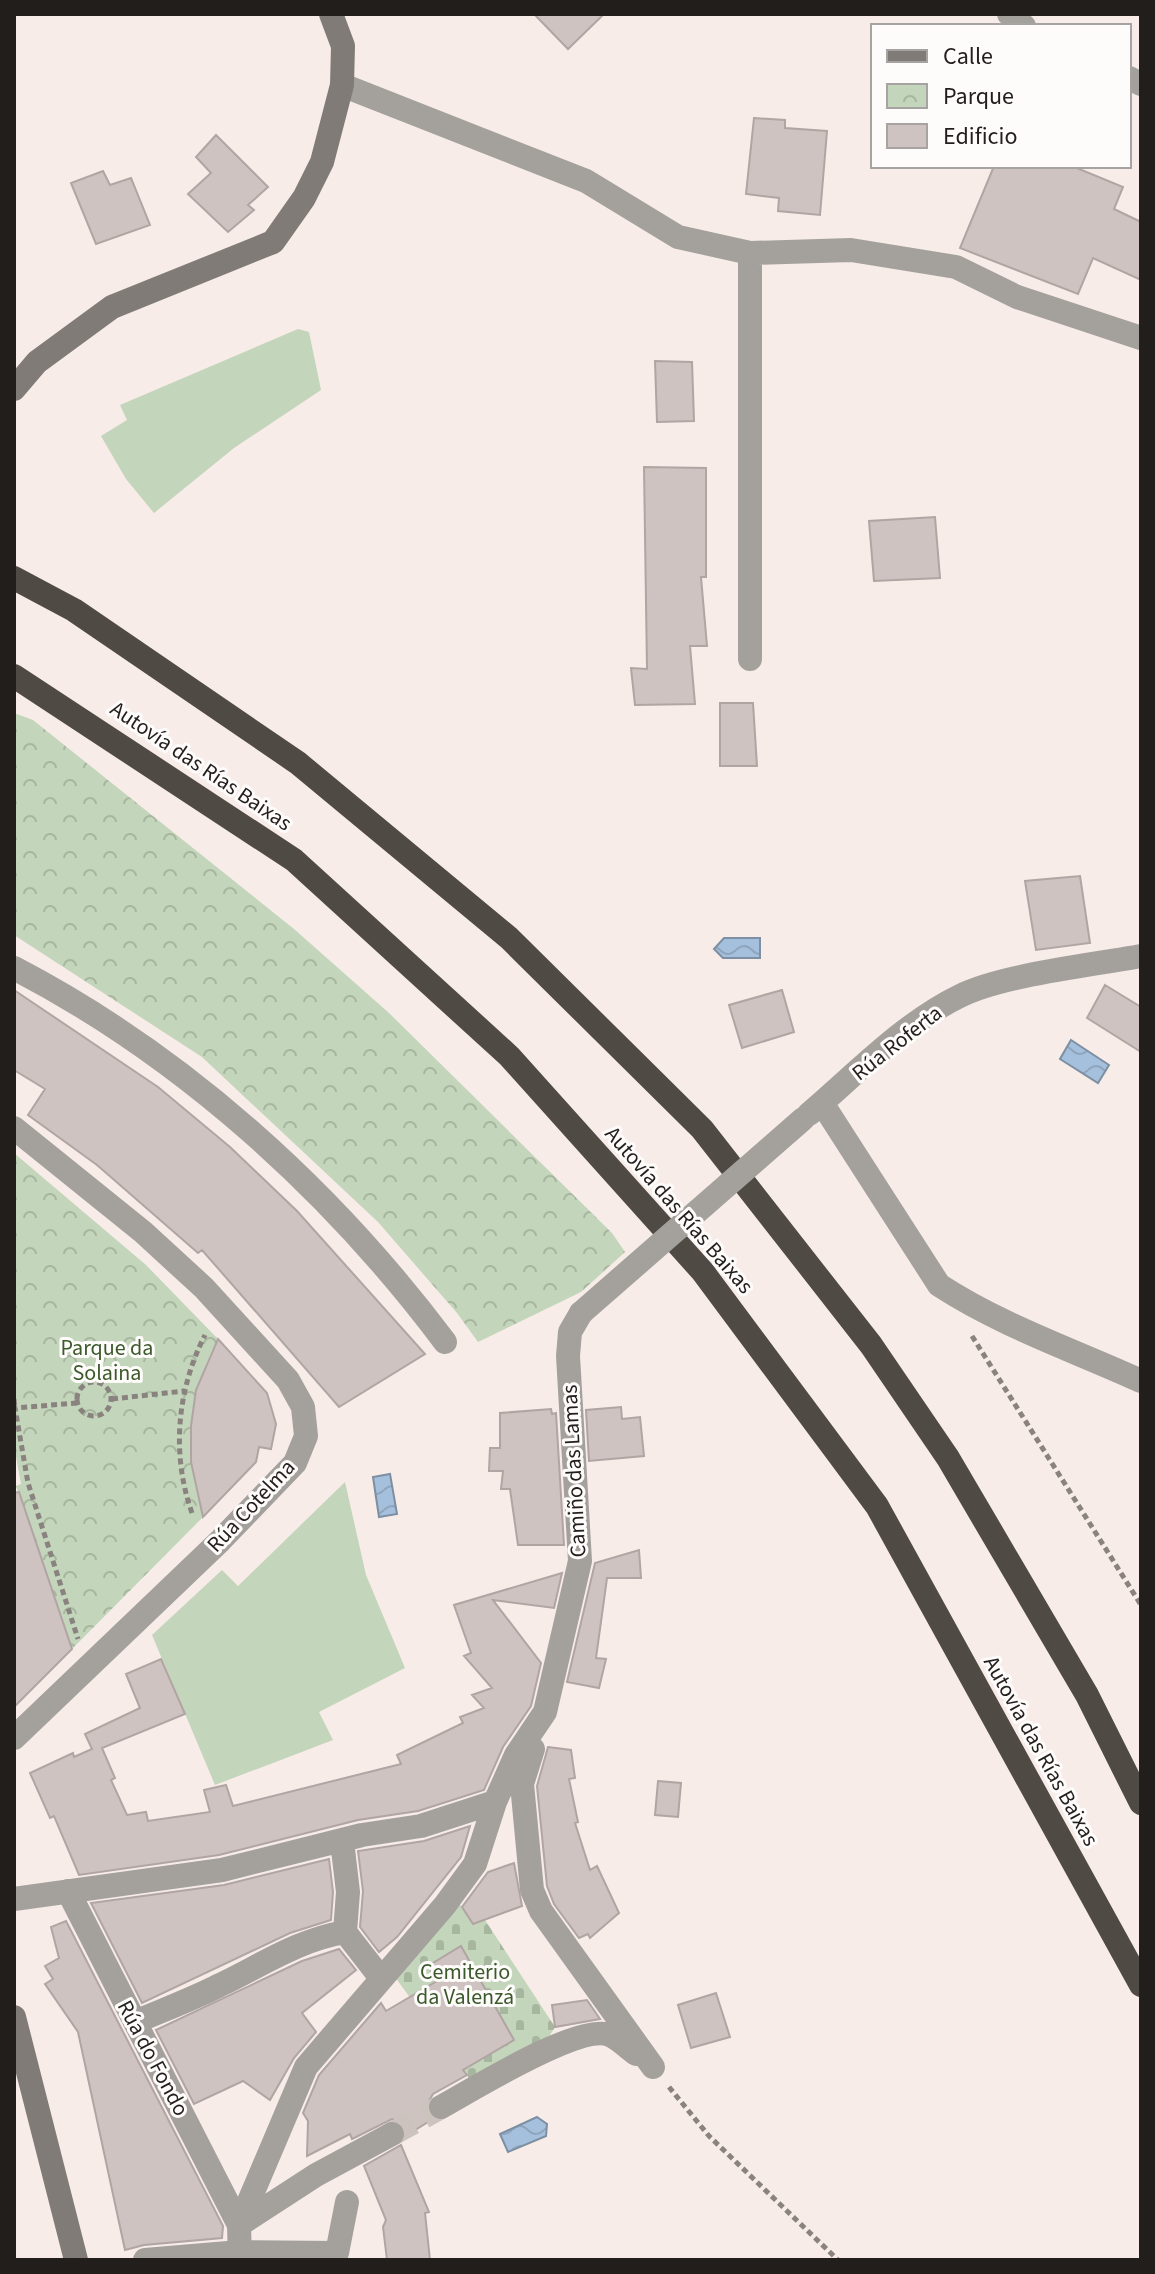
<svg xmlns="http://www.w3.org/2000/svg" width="1155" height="2274" font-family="'Source Sans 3',sans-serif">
	<defs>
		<pattern id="cemetery-stones" width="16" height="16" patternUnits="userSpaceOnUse" patternTransform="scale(2)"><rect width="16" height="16" fill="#c3d5ba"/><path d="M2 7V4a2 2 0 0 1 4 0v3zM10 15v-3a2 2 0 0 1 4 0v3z" fill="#a7b69f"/></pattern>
		<pattern id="park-crowns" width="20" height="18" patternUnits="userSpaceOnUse" patternTransform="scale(2)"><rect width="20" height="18" fill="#c3d5ba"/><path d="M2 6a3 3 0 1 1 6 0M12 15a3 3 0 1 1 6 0" fill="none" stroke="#a7b69f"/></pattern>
		<pattern id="water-waves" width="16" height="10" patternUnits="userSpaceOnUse" patternTransform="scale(2)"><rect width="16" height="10" fill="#a5c0dd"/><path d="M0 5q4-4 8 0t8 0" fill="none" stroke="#8ea5bd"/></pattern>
	</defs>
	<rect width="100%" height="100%" fill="#f7ece8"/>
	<!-- cemetery -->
	<path fill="url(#cemetery-stones)" d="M459,1903L473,1924L485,1920L555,2027L549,2037L471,2081L395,1977Z"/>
	<!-- park -->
	<path fill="url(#park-crowns)" d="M14,713L33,720L294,929L389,1013L612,1233L625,1252L581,1292L478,1342L457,1313L378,1222L202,1057L14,935Z
		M14,1153L146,1265L218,1339C187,1396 183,1455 204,1516L72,1649L16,1486L21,1484L14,1446Z"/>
	<!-- pitch -->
	<path fill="#c3d5ba" d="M298,329L309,332L321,390L234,448L154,513L126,479L101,436L127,420L120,405Z
		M345,1482L366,1575L405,1668L319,1712L333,1740L215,1785L152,1635L222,1570L238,1586Z"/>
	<!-- water -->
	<path fill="url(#water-waves)" stroke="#7d8fa3" stroke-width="2" d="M724,938H760V958H723L714,949Z
		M1071,1040L1109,1065L1098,1083L1060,1059Z
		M390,1474L397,1514L379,1517L373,1477Z
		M537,2117L547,2124L546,2136L508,2152L500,2134Z"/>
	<!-- building -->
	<path fill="#cec3c1" stroke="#b0a5a3" stroke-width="2" d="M534,14H604L568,49Z
		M754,118L785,120V128L827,131L820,215L778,211L779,198L746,194Z
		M216,135L268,187L248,205L254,210L228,232L188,194L211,173L196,157Z
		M994,166H1072L1123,187L1114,209L1141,222V280L1093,258L1078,294L960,248Z
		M103,171L110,185L131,178L150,225L96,244L71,183Z
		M655,361L692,362L694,421L657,422Z
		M644,467L706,468V577H701L707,646H690L695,704L635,705L631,668L647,669Z
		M935,517L940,578L874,581L869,521Z
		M720,703H753L757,766H720Z
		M1080,876L1090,943L1036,950L1025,881Z
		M1105,985L1141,1007V1052L1087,1018Z
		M14,990L158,1087L230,1147L297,1211L425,1354L339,1407L202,1250L198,1253L97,1165L28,1115L45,1089L14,1070Z
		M782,990L794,1032L742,1048L729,1005Z
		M218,1339L267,1393L276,1424L271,1449L259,1447L256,1462L203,1517L191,1462V1426L196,1390Z
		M621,1407L622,1419L640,1417L644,1456L589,1461L586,1410Z
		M551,1409L552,1414L556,1413L564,1545H518L510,1489H501L503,1471H489L490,1448H500V1413Z
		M19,1492L72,1649L14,1707V1493Z
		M639,1550L641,1578H607L596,1658L606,1659L599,1688L567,1682L595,1563Z
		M562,1573L554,1608L493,1600L541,1663L531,1706L503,1747L484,1790L418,1811L358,1820L219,1855L79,1875L54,1816L50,1818L30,1773L73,1753L74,1757L92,1749L85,1734L140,1708L126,1674L161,1659L185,1714L102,1748L115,1778L111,1780L127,1815L146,1812L148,1821L210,1812L204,1790L226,1785L233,1806L401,1764L397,1755L463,1723L460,1717L484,1708L472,1695L492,1688L464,1656L471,1653L454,1605Z
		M548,1747L571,1750L575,1778L569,1779L578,1822L575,1823L590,1870L597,1866L619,1913L590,1938L588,1934L579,1938L554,1904L547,1886L537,1786Z
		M658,1781L681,1783L678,1817L655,1815Z
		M470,1826L461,1857L397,1937L379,1952L360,1927L363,1891L358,1851L424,1841Z
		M329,1859L333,1892L331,1920L290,1933L142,2003L91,1903L224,1885Z
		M514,1863L522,1906L473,1924L462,1907L488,1872Z
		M66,1921L223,2226L222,2238L144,2245L125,2250L78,2032L45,1984L53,1979L45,1966L59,1958L51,1927Z
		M461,1946L514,2040L463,2070L467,2075L433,2094L426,2106L433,2119L407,2135L400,2122L392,2119L352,2139L350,2134L307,2156L308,2121L303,2113L319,2075L381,2003L386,2011L437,1981L428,1966Z
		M339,1949L356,1970L302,2013L316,2032L294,2058L270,2100L243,2081L194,2104L156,2030L302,1961Z
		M716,1993L730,2037L691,2048L678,2005Z
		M587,2000L600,2019L555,2027L552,2005Z
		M401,2145L429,2212L425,2213L430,2260H387L383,2227L386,2220L364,2166Z"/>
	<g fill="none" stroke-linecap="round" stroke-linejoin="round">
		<!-- street-tunnel -->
		<path stroke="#ccc3bf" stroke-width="24" stroke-dasharray="24 12" stroke-linecap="butt" d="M392,2134L441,2107"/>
		<!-- path -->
		<path stroke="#89827f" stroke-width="5" stroke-dasharray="6 4" stroke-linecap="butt" d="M972,1336L1141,1605
			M77 1399a17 17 0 1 1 34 0a17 17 0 1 1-34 0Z
			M14,1399L15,1408
			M112,1399L184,1391
			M77,1403L15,1408L28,1483L78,1639
			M192,1513C171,1454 177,1390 205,1335
			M669,2087L709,2136L838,2260"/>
		<!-- street -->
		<path stroke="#a4a19d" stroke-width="24" d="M1009,14L1024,26
			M1129,78L1141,84
			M342,85L586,181L678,237L750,253L851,250L956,267L1017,297L1141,338
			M750,253V659
			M14,968C183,1056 331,1190 445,1342
			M822,1103L939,1285C1002,1326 1073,1350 1141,1381
			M809,1114C856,1074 904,1023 960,996C1002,975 1092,965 1141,956
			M14,1128L143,1232L204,1288L288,1380L303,1407L306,1436L295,1463L220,1541L14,1738
			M533,1749L522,1784L532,1890L541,1911L653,2067
			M342,1841L348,1892L345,1932
			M68,1891L239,2225L316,2175L392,2134
			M14,1899L222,1870L362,1835L421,1826L495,1802
			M135,2022C163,2010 193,1999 220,1985C262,1965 298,1940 345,1932L380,1977
			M441,2107C472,2090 579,2023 610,2035C619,2039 628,2048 636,2054
			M145,2260L240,2252L337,2253L347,2202
			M240,2260L239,2225L306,2067L445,1905L475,1864L495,1802L516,1755L545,1712L580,1561L568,1356L570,1332L581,1313"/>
		<!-- secondary -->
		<path stroke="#807b77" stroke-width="24" d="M14,389L37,362L112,307L273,242L304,198L322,162L342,85L343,46L331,14
			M14,2017L76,2260"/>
		<!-- highway -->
		<path stroke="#504a44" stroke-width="24" d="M14,578L74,610L298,763L509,938L702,1129L871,1345L948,1458L1087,1695L1141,1803
			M14,676L294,860L509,1056L703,1272L877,1506L1141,1985"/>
		<!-- street-bridge -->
		<path stroke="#a4a19d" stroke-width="24" d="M581,1313L803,1119"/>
	</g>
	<g text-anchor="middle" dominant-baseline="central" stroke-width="6" stroke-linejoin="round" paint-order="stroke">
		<!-- street labels -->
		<g font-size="22" fill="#211e1c" stroke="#fefbfb">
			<text transform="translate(201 766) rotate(34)">Autovía das Rías Baixas</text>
			<text transform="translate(897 1043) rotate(-38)">Rúa Roferta</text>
			<text transform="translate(679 1210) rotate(49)">Autovía das Rías Baixas</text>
			<text transform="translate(574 1471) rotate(-93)">Camiño das Lamas</text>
			<text transform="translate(251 1506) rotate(-47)">Rúa Cotelma</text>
			<text transform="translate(1041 1751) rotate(61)">Autovía das Rías Baixas</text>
			<text transform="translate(153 2058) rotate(62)">Rúa do Fondo</text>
		</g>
		<!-- park labels -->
		<g font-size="22" fill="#3c592b" stroke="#fefbfb">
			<text x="107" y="1348">Parque da<tspan x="107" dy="25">Solaina</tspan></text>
			<text x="465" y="1972">Cemiterio<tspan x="465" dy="25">da Valenzá</tspan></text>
		</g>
	</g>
	<!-- border -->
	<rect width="1155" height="2274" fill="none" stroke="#211e1c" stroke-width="32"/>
	<!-- legend -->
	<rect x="871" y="24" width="260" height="144" fill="#fefbfb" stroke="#a6a3a2" stroke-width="2"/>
	<rect x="887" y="50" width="40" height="12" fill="#807b77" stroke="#a6a3a2" stroke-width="2"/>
	<text x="943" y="64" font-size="24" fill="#211e1c">Calle</text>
	<rect x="887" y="84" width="40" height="24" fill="url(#park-crowns)" stroke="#a6a3a2" stroke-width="2"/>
	<text x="943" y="104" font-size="24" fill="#211e1c">Parque</text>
	<rect x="887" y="124" width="40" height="24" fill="#cec3c1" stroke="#a6a3a2" stroke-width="2"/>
	<text x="943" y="144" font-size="24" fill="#211e1c">Edificio</text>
</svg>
